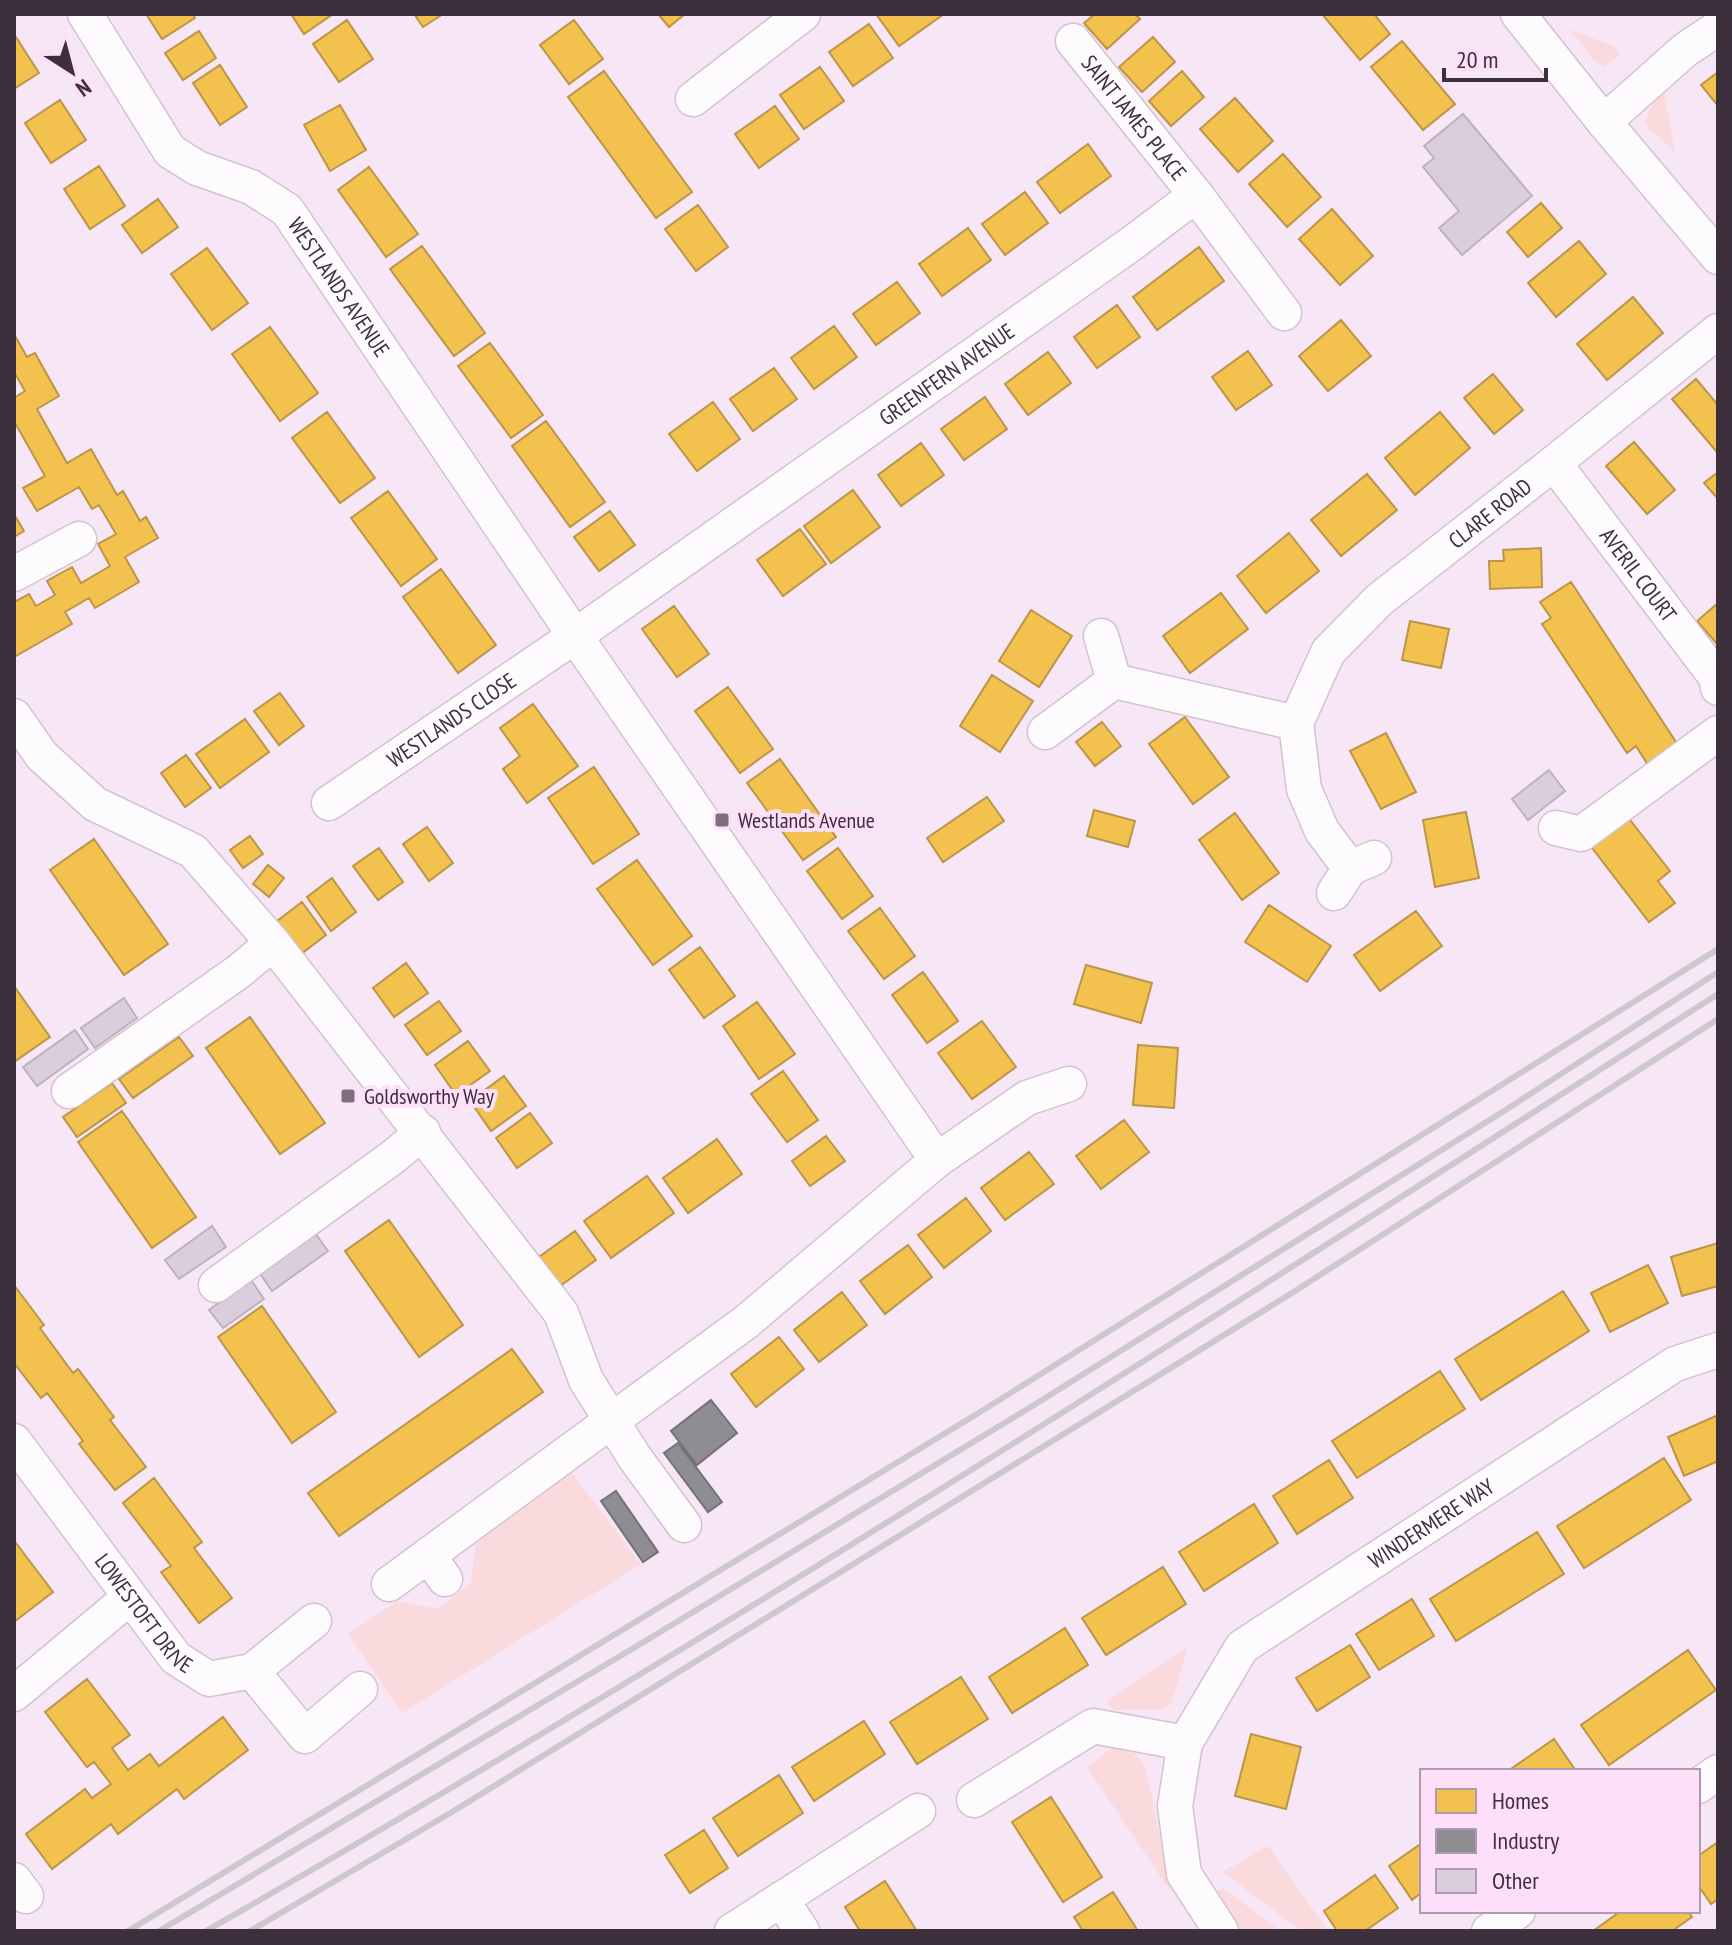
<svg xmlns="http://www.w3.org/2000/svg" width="1732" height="1945" font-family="'PT Sans Narrow',sans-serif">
	<rect width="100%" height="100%" fill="#f7e6f5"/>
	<!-- green -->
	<path fill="#fadadc" d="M1569,29L1615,47L1620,55L1604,67L1594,60Z
		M1664,91L1675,152L1648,128L1645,122L1656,97Z
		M571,1472L641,1564L402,1713L348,1634L398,1601L438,1609L471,1583L476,1544Z
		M1188,1647L1171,1704L1163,1710H1113L1107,1701Z
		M1112,1748L1134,1752L1146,1768L1171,1892L1087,1767Z
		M1268,1846L1328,1931H1301L1223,1872Z
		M1223,1888L1281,1931H1241L1216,1892Z"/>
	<!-- homes -->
	<path fill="#f2c14e" stroke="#bc9549" stroke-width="2" d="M146,14H193L195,18L162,39Z
		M291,14H333L304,34Z
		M414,14H443L423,27Z
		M658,14H685L669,27Z
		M876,14H944L899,46Z
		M1095,14H1135L1140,19L1107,49L1084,23Z
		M1322,14H1374L1390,34L1360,60Z
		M347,20L373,59L339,82L313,44Z
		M574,20L603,59L569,84L540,45Z
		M869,24L893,58L853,86L829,52Z
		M199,31L216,58L183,80L165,53Z
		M14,34L39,73L14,89Z
		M1153,37L1175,62L1142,92L1119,67Z
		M1402,41L1455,104L1423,130L1371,67Z
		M220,65L247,107L220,125L193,83Z
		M820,67L844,101L804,129L780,95Z
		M604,71L692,192L656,218L568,97Z
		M1182,71L1204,97L1171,126L1149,101Z
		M1718,72V106L1701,85Z
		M1235,98L1273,141L1238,172L1200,129Z
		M60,100L86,140L51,163L25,123Z
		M340,105L366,150L330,171L304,125Z
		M775,106L799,139L759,168L735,134Z
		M1088,144L1111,176L1060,213L1037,182Z
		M1283,154L1321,197L1287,227L1249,184Z
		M99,166L125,206L90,229L64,189Z
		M369,167L418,234L386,257L338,190Z
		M1025,192L1048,223L1005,255L982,224Z
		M158,199L178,227L142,253L122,225Z
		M1541,203L1562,228L1528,257L1507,232Z
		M698,205L728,247L696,271L665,229Z
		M1332,209L1373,256L1340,285L1299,239Z
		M968,228L991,260L942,296L919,264Z
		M1579,241L1606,274L1556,317L1528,283Z
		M422,246L485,333L454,356L390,269Z
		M1199,247L1224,281L1157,330L1133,297Z
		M207,248L248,303L212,330L171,274Z
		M897,282L920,313L876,345L853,314Z
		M1633,297L1663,333L1607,380L1577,344Z
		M1117,305L1140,337L1097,368L1074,337Z
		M1341,320L1371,356L1328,391L1299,356Z
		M834,326L857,357L814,389L791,358Z
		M270,327L318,393L280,421L232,354Z
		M14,334L27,357L35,353L59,396L37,409L67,463L91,449L117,495L123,491L140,521L146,517L158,538L125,557L139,582L95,608L89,598L65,612L72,624L14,657V602L29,594L36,606L55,595L47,581L72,567L81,583L110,566L98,544L116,534L99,505L92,509L79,487L37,511L23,488L45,476L14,421V398L25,391L14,372Z
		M490,343L543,415L511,438L458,366Z
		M1248,351L1272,385L1236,410L1212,377Z
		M1048,352L1071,383L1028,415L1005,384Z
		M774,368L797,399L753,431L730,399Z
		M1493,374L1523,410L1494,434L1464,398Z
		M1696,379L1718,405V449L1716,451L1672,399Z
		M985,397L1007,429L964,460L941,429Z
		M713,402L740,439L697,471L669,434Z
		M327,412L375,478L340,503L292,438Z
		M1440,412L1470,448L1415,495L1385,458Z
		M546,421L605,502L570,527L512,446Z
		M1634,442L1675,490L1647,514L1606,466Z
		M921,443L944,475L901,506L878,475Z
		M1718,472V499L1704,483Z
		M1367,474L1397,510L1341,556L1311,520Z
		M853,490L880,527L831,563L804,526Z
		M388,491L437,559L401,586L351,518Z
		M610,511L635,545L599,571L574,537Z
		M14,514L24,531L14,537Z
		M800,529L826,564L783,596L757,560Z
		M1289,533L1319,571L1266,613L1237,576Z
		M1541,548L1542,587L1490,589L1489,561H1504L1503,550Z
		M441,569L496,645L458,673L403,597Z
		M1571,582L1678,745L1648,765L1636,746L1627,753L1542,624L1551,618L1540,602Z
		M1221,593L1248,629L1190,673L1163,636Z
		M1718,603V645L1697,621Z
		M674,606L709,654L677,677L642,629Z
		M1031,610L1072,636L1039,687L999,661Z
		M1410,621L1449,629L1441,668L1402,660Z
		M992,675L1033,701L1000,752L960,726Z
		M728,687L773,749L740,773L695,711Z
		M280,693L304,726L279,745L254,711Z
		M533,704L578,766L527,803L503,769L520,756L500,728Z
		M1185,717L1229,777L1193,804L1149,744Z
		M245,719L269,752L220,788L196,754Z
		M1102,722L1121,746L1095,766L1076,742Z
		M1386,733L1416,792L1381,809L1350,751Z
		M186,755L211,788L185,807L161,773Z
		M780,759L836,837L803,860L747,783Z
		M594,767L639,834L593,864L548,798Z
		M987,797L1004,821L943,862L927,838Z
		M1094,810L1135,821L1128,847L1087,836Z
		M1466,812L1479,878L1435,887L1423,820Z
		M1235,813L1279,873L1242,900L1199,840Z
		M1627,816L1670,871L1658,881L1675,903L1649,922L1589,844Z
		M427,827L453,863L429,881L403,844Z
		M250,836L263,854L243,868L230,850Z
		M94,839L168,944L124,975L50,870Z
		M379,848L403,882L378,900L353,866Z
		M838,848L873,896L842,919L807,871Z
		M637,860L692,936L653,965L597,889Z
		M268,865L284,878L269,897L253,884Z
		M332,878L356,912L331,931L307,897Z
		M302,902L326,935L301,954L277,921Z
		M1269,905L1331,946L1307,982L1245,942Z
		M880,908L915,956L884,979L848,931Z
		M1416,911L1442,946L1380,991L1354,955Z
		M700,947L735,996L704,1018L669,970Z
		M406,963L428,993L394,1017L373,988Z
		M1086,965L1152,983L1141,1023L1074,1004Z
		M923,972L958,1021L927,1043L892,995Z
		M14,986L50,1037L14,1062Z
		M439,1001L461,1031L427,1055L405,1025Z
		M757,1002L795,1054L759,1079L723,1026Z
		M250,1017L325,1123L280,1154L206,1048Z
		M982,1021L1016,1067L972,1099L938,1053Z
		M179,1037L193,1056L133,1098L119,1079Z
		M468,1041L490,1071L456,1095L435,1065Z
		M1138,1045L1178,1048L1174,1108L1133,1105Z
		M783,1071L818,1120L787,1142L751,1094Z
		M504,1076L526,1106L491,1131L470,1101Z
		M112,1083L126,1103L77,1137L63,1117Z
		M122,1111L196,1217L152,1248L78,1142Z
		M530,1113L552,1143L517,1168L496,1138Z
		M1124,1120L1149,1152L1101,1189L1076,1156Z
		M826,1136L845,1161L810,1186L792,1161Z
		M717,1139L742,1174L688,1213L663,1178Z
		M1029,1152L1054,1184L1005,1220L981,1188Z
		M647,1176L674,1213L611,1258L584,1221Z
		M966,1198L991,1231L944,1268L918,1235Z
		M389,1220L463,1325L419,1357L345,1251Z
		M575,1231L596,1260L560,1286L539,1257Z
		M1718,1243V1286L1682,1296L1671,1257Z
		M908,1245L932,1277L885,1314L860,1281Z
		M1648,1265L1668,1303L1610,1332L1591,1293Z
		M14,1285L44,1325L40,1328L73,1373L78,1369L114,1417L110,1420L146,1467L115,1490L79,1444L83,1441L47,1393L41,1398L14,1363Z
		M1563,1291L1589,1331L1481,1400L1455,1359Z
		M842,1292L867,1325L819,1362L794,1330Z
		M262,1306L336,1412L292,1443L218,1337Z
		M779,1337L804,1369L756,1407L731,1374Z
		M512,1349L543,1392L339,1536L308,1493Z
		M1440,1371L1465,1409L1357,1478L1332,1441Z
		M1718,1415V1461L1684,1476L1668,1437Z
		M1664,1458L1691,1500L1584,1568L1557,1526Z
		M1329,1460L1353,1498L1297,1534L1273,1496Z
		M154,1478L202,1542L194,1548L232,1598L199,1623L161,1572L171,1566L123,1503Z
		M1254,1504L1278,1543L1204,1591L1179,1552Z
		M1537,1532L1564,1574L1456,1641L1430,1599Z
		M16,1543L53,1592L14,1622V1545Z
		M1163,1567L1186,1604L1106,1655L1082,1618Z
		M1412,1599L1434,1636L1379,1670L1356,1634Z
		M1065,1628L1088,1665L1012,1713L989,1677Z
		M1350,1645L1370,1677L1317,1711L1296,1678Z
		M1688,1650L1716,1690L1609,1765L1581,1725Z
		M961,1677L988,1719L917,1764L890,1722Z
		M87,1679L130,1735L112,1748L128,1770L150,1754L159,1766L223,1717L248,1750L184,1799L177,1789L118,1834L111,1824L52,1869L26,1834L85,1789L92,1798L111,1784L94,1762L87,1767L45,1712Z
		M864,1721L885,1754L814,1801L792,1767Z
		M1251,1734L1301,1747L1286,1809L1235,1796Z
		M1554,1739L1576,1771H1508Z
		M779,1775L803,1813L738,1856L713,1818Z
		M1051,1797L1102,1877L1063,1902L1012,1822Z
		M704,1830L728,1868L690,1893L665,1855Z
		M1718,1842V1899L1711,1904L1698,1885V1856Z
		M1422,1843V1892L1412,1900L1389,1866Z
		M1375,1875L1398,1908L1365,1931H1337L1324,1911Z
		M885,1881L917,1931H860L845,1907Z
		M1113,1892L1138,1931H1083L1074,1917Z
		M1621,1911H1688L1692,1917L1672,1931H1593Z"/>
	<!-- industry -->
	<path fill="#8d8d92" stroke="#757178" stroke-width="2" d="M711,1400L737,1433L697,1465L671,1431Z
		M678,1443L722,1502L708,1512L664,1453Z
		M616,1491L658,1552L643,1562L601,1501Z"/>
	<!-- building -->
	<path fill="#dacedd" stroke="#bdb2c0" stroke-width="2" d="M1463,114L1532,196L1462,255L1439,228L1459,211L1423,167L1434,158L1424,146Z
		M1549,770L1565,791L1528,820L1512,799Z
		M124,998L137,1018L95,1048L81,1028Z
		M75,1030L88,1049L37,1086L23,1067Z
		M212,1226L226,1247L179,1279L165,1260Z
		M315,1233L328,1251L272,1291L259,1272Z
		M251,1280L264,1299L223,1328L209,1310Z"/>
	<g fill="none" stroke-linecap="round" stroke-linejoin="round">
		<!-- minor casing -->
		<g stroke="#d1c3cf" stroke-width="37">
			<g id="minor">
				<path id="s1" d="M85,14L170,151L197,168L251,187L287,210L575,636L937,1160"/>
				<path d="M1518,14L1604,122L1718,257"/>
				<path id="s2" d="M1073,41L1196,195"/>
				<path d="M693,99L803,14"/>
				<path d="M1604,122L1685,50L1718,28"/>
				<path id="s3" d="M1554,463L1716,677L1718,688"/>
				<path d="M14,574L79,539"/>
				<path d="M1114,681L1296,723"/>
				<path d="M14,716L42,756L95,804L193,851L273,943L561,1313L586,1380L635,1458L684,1525"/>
				<path d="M1045,732L1114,681L1101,636"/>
				<path id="s4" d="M329,803L575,636L1131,244L1196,195L1284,313"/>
				<path d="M1556,828L1581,834L1718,733"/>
				<path id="s5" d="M1350,868L1322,831L1304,789L1296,723L1328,652L1379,600L1554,463L1718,331"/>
				<path d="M1334,893L1350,868L1374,858"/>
				<path d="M69,1091L238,972L273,943"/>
				<path d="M216,1285L393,1157L423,1132"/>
				<path id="s6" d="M14,1441L176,1658L209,1679L252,1671L314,1621"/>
				<path d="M428,1555L445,1579"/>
				<path d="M389,1584L746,1322L937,1160L1027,1098L1069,1084"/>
				<path d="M252,1671L305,1736L360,1689"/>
				<path d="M14,1694L129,1598"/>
				<path d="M1698,1786L1718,1772"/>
				<path d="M974,1800L1093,1726L1185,1743"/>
				<path d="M14,1880L26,1896"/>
				<path d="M781,1899L802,1931"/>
				<path d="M732,1931L918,1811"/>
				<path id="s7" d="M1221,1931L1184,1874L1175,1806L1185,1743L1242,1647L1675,1364L1718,1350"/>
				<path d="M1489,1931L1518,1911"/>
			</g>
		</g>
		<!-- minor -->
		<use href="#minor" stroke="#fefbfe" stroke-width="34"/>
		<!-- rail -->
		<path stroke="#ccc8cc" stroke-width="6" d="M128,1931L985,1409L1718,949
			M159,1931L642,1643L1034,1405L1504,1111L1718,972
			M206,1931C721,1636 1219,1314 1718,994
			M250,1931L452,1812L1292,1293L1718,1019"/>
	</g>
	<!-- markers -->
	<g fill="#7e6f7d" stroke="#fedffa" stroke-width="3">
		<rect x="714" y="812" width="16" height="16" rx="4"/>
		<rect x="340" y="1088" width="16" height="16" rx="4"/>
	</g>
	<g text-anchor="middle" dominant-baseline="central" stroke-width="8" stroke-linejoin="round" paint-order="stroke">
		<!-- street labels -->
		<g font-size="22" fill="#3d2f3c" stroke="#fedffa">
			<text stroke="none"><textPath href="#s2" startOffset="98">SAINT JAMES PLACE</textPath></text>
			<text stroke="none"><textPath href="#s1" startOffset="386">WESTLANDS AVENUE</textPath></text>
			<text stroke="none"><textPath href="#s4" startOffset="752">GREENFERN AVENUE</textPath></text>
			<text stroke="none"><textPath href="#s5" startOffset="450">CLARE ROAD</textPath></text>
			<text stroke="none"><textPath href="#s3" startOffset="140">AVERIL COURT</textPath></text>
			<text stroke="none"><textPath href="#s4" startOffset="148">WESTLANDS CLOSE</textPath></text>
			<text stroke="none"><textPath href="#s7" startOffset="538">WINDERMERE WAY</textPath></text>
			<text stroke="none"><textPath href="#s6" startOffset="216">LOWESTOFT DRIVE</textPath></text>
		</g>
		<!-- poi labels -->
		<g font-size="22" fill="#3d2f3c" stroke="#fedffa" text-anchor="start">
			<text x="738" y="820">Westlands Avenue</text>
			<text x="364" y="1096">Goldsworthy Way</text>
		</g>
	</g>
	<!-- border -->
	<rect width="1732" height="1945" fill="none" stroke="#3d2f3c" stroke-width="32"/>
	<!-- legend -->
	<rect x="1420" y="1769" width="280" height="144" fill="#fedffa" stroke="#b199ae" stroke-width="2"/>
	<rect x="1436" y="1789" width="40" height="24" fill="#f2c14e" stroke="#b199ae" stroke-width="2"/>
	<text x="1492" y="1809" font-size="24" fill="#3d2f3c">Homes</text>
	<rect x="1436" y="1829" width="40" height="24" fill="#8d8d92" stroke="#b199ae" stroke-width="2"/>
	<text x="1492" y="1849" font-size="24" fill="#3d2f3c">Industry</text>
	<rect x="1436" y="1869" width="40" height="24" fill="#dacedd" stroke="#b199ae" stroke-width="2"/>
	<text x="1492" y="1889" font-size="24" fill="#3d2f3c">Other</text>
	<!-- north arrow -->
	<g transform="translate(72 72) rotate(144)" stroke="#fedffa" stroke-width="6" paint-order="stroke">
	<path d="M0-6L14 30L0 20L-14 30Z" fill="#3d2f3c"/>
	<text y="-12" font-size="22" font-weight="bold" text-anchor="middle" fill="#3d2f3c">N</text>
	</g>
	<!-- scale -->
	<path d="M1444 68v12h102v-12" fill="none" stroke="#3d2f3c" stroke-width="4"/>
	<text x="1456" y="68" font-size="24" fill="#3d2f3c" stroke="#fedffa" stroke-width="6" paint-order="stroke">20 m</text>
</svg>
